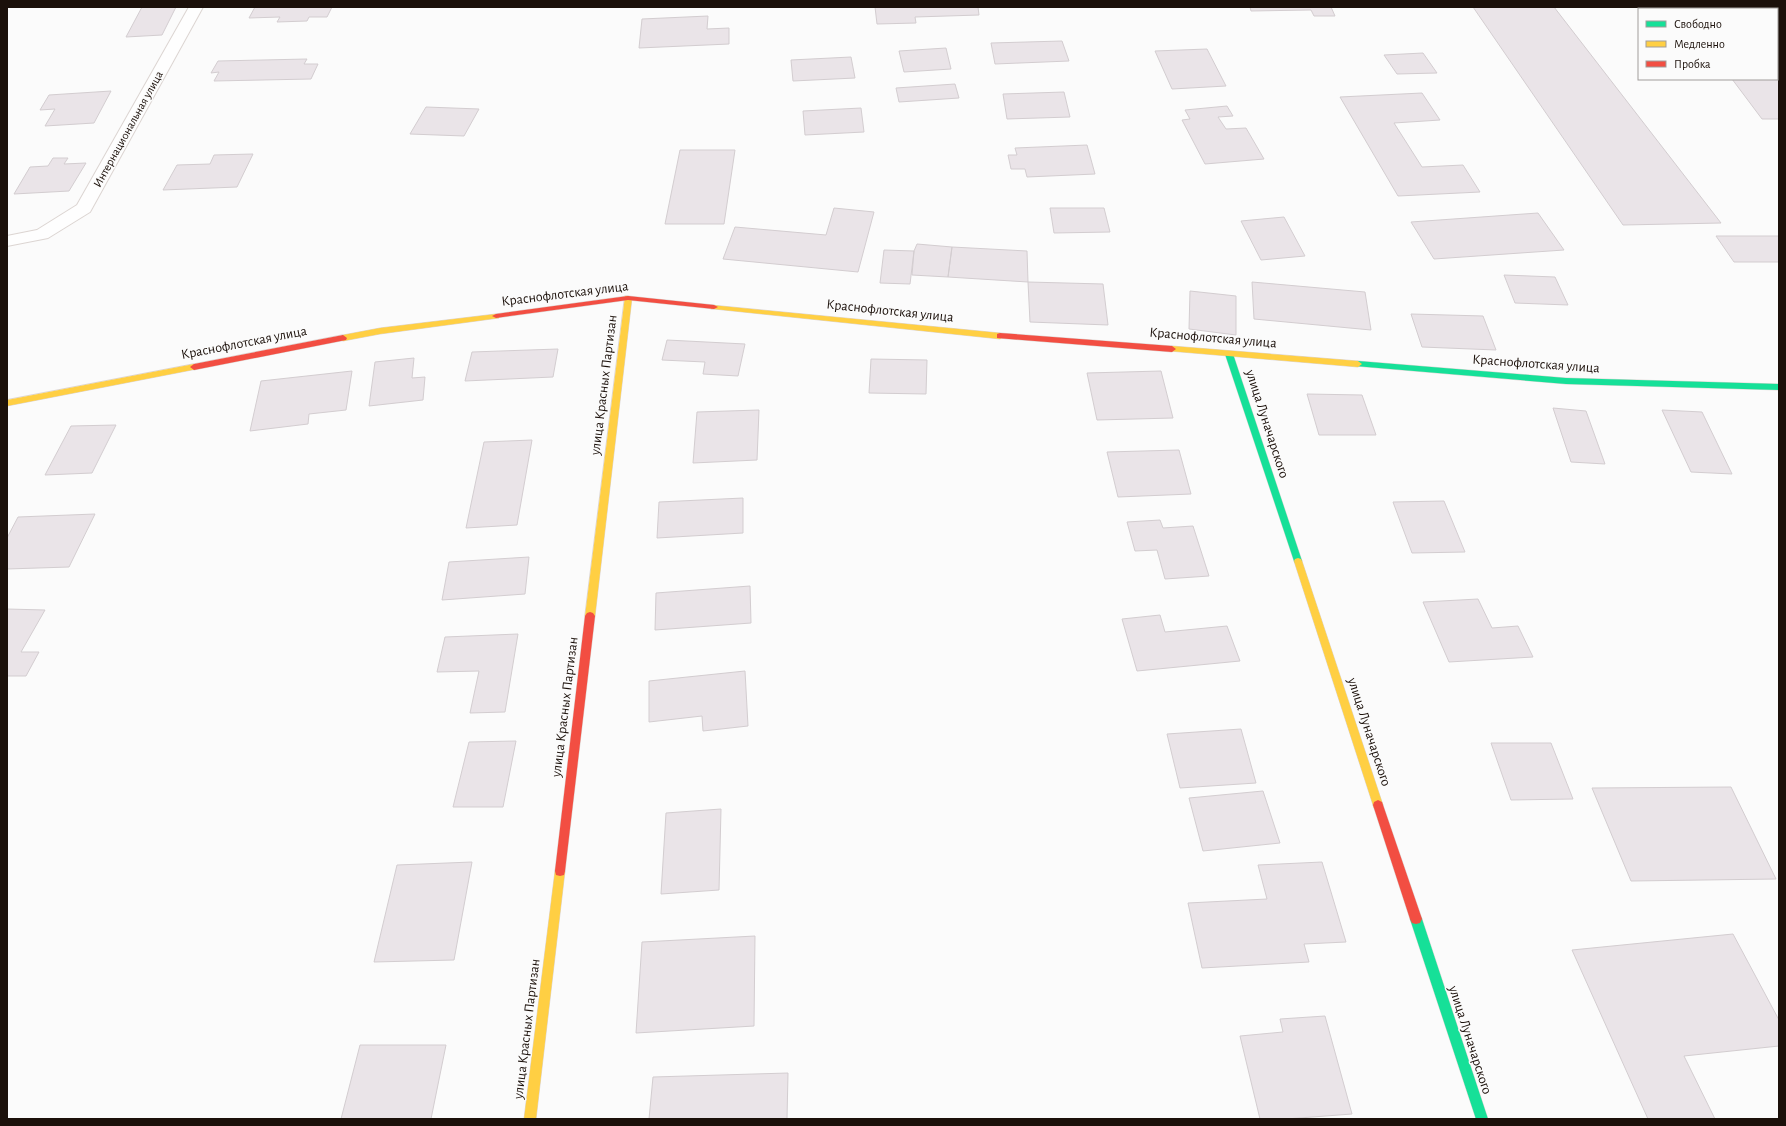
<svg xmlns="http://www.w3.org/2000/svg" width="1786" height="1126" font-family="'Alegreya Sans',sans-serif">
	<rect width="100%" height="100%" fill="#fbfbfb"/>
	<!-- building -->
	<path fill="#eae4e8" stroke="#d3cdd0" d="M142,7H176L162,35L126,37Z
		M255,7H332L327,17H309L307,21L277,22L280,17L249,18Z
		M875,7H978L979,15L915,17L916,23L877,24Z
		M1250,7H1331L1335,16H1314L1311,10L1251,11Z
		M1473,7H1554L1721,223L1623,225Z
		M1677,7H1742L1743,9H1679Z
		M708,16L707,29L729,28V44L639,48L642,19Z
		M1062,41L1069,61L995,64L991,43Z
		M946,48L951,69L904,72L899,51Z
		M1207,49L1226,86L1172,89L1155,51Z
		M1777,50L1779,52V119H1762L1732,79H1777Z
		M1423,53L1437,73L1397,74L1384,55Z
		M851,57L855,78L793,81L791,60Z
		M307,59L304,64H318L311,79L214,81L219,72L211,73L218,61Z
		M955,84L959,98L899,102L896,88Z
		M111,91L94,123L45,126L55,109L40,110L49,95Z
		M1064,92L1070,117L1007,119L1003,94Z
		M1422,93L1440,120L1394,123L1422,167L1463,165L1480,192L1398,196L1340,97Z
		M1227,106L1233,116L1218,117L1226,129L1246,128L1264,159L1205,164L1182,120L1190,119L1185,110Z
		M426,107L479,109L464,136L410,134Z
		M861,108L864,132L805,135L803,111Z
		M1087,145L1095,174L1027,177L1025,169H1011L1008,155H1017L1015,148Z
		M680,150H735L724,224H665Z
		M253,154L237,187L163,190L177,165L210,164L214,155Z
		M53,158H68L64,164L86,163L69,191L14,194L30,167L48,166Z
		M834,208L874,212L858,272L723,259L735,227L826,235Z
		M1050,208H1104L1110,232L1054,233Z
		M1538,213L1564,250L1434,259L1411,222Z
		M1284,217L1305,256L1261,260L1241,221Z
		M1716,236H1779V262H1734Z
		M917,244L952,247L948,277L912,275L914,251Z
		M952,247L1027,251L1028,282L948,277Z
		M884,250L914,251L910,284L880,283Z
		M1504,275L1555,277L1568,305L1515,303Z
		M1028,282L1103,284L1108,325L1030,322Z
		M1252,282L1365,292L1371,330L1254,319Z
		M1190,291L1236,296V335L1189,329Z
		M1411,314L1483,316L1496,350L1422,347Z
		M667,340L745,344L738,376L703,374L705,362L662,360Z
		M558,349L553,377L465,381L472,352Z
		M414,358L412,378L425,377L423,400L369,406L375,362Z
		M871,359L927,360L926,394L869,393Z
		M352,371L346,410L309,414L308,424L250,431L261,381Z
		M1161,371L1173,418L1097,420L1087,373Z
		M1307,394L1362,395L1376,435H1319Z
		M1553,408L1586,411L1605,464L1571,462Z
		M759,410L757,460L693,463L697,412Z
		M1662,410L1702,412L1732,474L1691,472Z
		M116,425L92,473L45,475L71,426Z
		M532,440L517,525L466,528L484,442Z
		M1179,450L1191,494L1118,497L1107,452Z
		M743,498V533L657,538L659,502Z
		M1444,501L1465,552L1412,553L1393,502Z
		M95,514L69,567L7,569V538L18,517Z
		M1160,520L1163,528L1193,526L1209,576L1165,579L1157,550L1135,551L1127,522Z
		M529,557L525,594L442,600L449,562Z
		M750,586L751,623L655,630L656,593Z
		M1478,599L1492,628L1518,626L1533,657L1449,662L1423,602Z
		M7,609L45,610L21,652H39L26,676H7Z
		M1160,615L1165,632L1227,626L1240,661L1137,671L1122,619Z
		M518,634L505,712L470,713L479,671L437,672L445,637Z
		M745,671L748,726L703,731L702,716L649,722V681Z
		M1241,729L1256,783L1180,788L1167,734Z
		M516,741L503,807H453L469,742Z
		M1491,743H1551L1573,799L1511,800Z
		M1731,787L1776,879L1631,881L1592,788Z
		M1263,791L1280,843L1203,851L1189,798Z
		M721,809L719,890L661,894L666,813Z
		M472,862L454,960L374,962L397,865Z
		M1322,862L1346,942L1304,944L1309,962L1202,968L1188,903L1267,899L1258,865Z
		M1733,934L1779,1020V1046L1684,1056L1715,1119H1648L1572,950Z
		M755,936L754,1026L636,1033L642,942Z
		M1325,1016L1352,1114L1286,1119H1260L1240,1036L1283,1032L1280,1019Z
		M360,1045H446L431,1119H341Z
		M788,1073L787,1119H649L653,1077Z"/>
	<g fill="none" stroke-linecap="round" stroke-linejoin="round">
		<!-- street casing -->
		<g stroke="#dcd5d2" stroke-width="2">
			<path id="street" d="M189,7H203L90,212L48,238L7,246V236L37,230L77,205Z"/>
		</g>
		<!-- fast casing -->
		<g stroke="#dcd5d2" stroke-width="1">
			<path id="fast" d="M1229,351L1233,354L1302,561L1301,563H1295L1294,561L1225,354Z
				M1358,361L1566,378L1779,384V390L1566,384L1355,366L1354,364L1355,362Z
				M1416,914L1420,915L1422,919L1488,1119H1476L1410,919L1412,915Z"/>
		</g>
		<!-- slow casing -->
		<g stroke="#dcd5d2" stroke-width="1">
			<path id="slow" d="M625,296H628L632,298L595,616L593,619H587L585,616Z
				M711,305L1000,333L1004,336L1000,339L714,309H711Z
				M496,314H499V318L380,334L343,341L339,338L343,335L380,328Z
				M1172,346L1358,361L1362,364L1358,367L1169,351L1168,349Z
				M194,364L198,367L197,369L7,406V400Z
				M1298,558L1301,559L1302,561L1383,805L1382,808L1378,810L1374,808L1373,805L1294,561L1295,559Z
				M560,866L564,867L565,871L536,1119H524L555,871L556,867Z"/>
		</g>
		<!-- jam casing -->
		<g stroke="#dcd5d2" stroke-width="1">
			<path id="jam" d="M628,296L714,305L718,307L714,309L628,300L496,318L492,316L496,314Z
				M1000,333L1172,346L1176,349L1172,352L997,338V334Z
				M343,335L347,338L346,340L194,370L190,367L194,364Z
				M590,612L593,613L595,616L565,871L564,875L560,876L556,875L555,871L585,616L587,613Z
				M1378,800L1382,802L1383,805L1422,919L1420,923L1416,924L1412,923L1410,919L1373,805L1374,802Z"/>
		</g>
		<!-- street -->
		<use href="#street" fill="#fefefe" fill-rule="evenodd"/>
		<!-- fast -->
		<use href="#fast" fill="#16e098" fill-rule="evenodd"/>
		<!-- slow -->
		<use href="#slow" fill="#ffcf43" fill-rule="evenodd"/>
		<!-- jam -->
		<use href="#jam" fill="#f24e42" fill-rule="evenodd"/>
	</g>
	<g text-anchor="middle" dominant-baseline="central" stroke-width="3" stroke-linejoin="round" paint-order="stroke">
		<!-- far-street labels -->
		<g font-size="12" fill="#1b100a" stroke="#fbfbfb">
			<text transform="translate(128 129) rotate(-61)">Интернациональная улица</text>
		</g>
		<!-- street labels -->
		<g font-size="14" fill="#1b100a" stroke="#fbfbfb">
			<text transform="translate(565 294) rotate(-7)">Краснофлотская улица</text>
			<text transform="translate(890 311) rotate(6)">Краснофлотская улица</text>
			<text transform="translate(1213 338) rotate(5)">Краснофлотская улица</text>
			<text transform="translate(244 343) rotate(-11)">Краснофлотская улица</text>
			<text transform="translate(1536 364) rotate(4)">Краснофлотская улица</text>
			<text transform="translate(604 385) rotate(-83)">улица Красных Партизан</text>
			<text transform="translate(1267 424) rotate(72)">улица Луначарского</text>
			<text transform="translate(565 707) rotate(-83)">улица Красных Партизан</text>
			<text transform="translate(1369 732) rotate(72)">улица Луначарского</text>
			<text transform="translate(527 1029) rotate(-83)">улица Красных Партизан</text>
			<text transform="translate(1470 1040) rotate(72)">улица Луначарского</text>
		</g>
	</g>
	<!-- border -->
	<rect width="1786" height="1126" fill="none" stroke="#1b100a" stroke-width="16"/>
	<!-- legend -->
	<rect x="1638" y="8" width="140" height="72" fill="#fbfbfb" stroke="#a19d9b"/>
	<rect x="1646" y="21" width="20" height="6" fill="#16e098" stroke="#a19d9b"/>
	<text x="1674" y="28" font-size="12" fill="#1b100a">Свободно</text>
	<rect x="1646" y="41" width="20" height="6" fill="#ffcf43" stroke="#a19d9b"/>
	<text x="1674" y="48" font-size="12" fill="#1b100a">Медленно</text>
	<rect x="1646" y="61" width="20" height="6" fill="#f24e42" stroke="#a19d9b"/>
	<text x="1674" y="68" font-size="12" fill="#1b100a">Пробка</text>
</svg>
